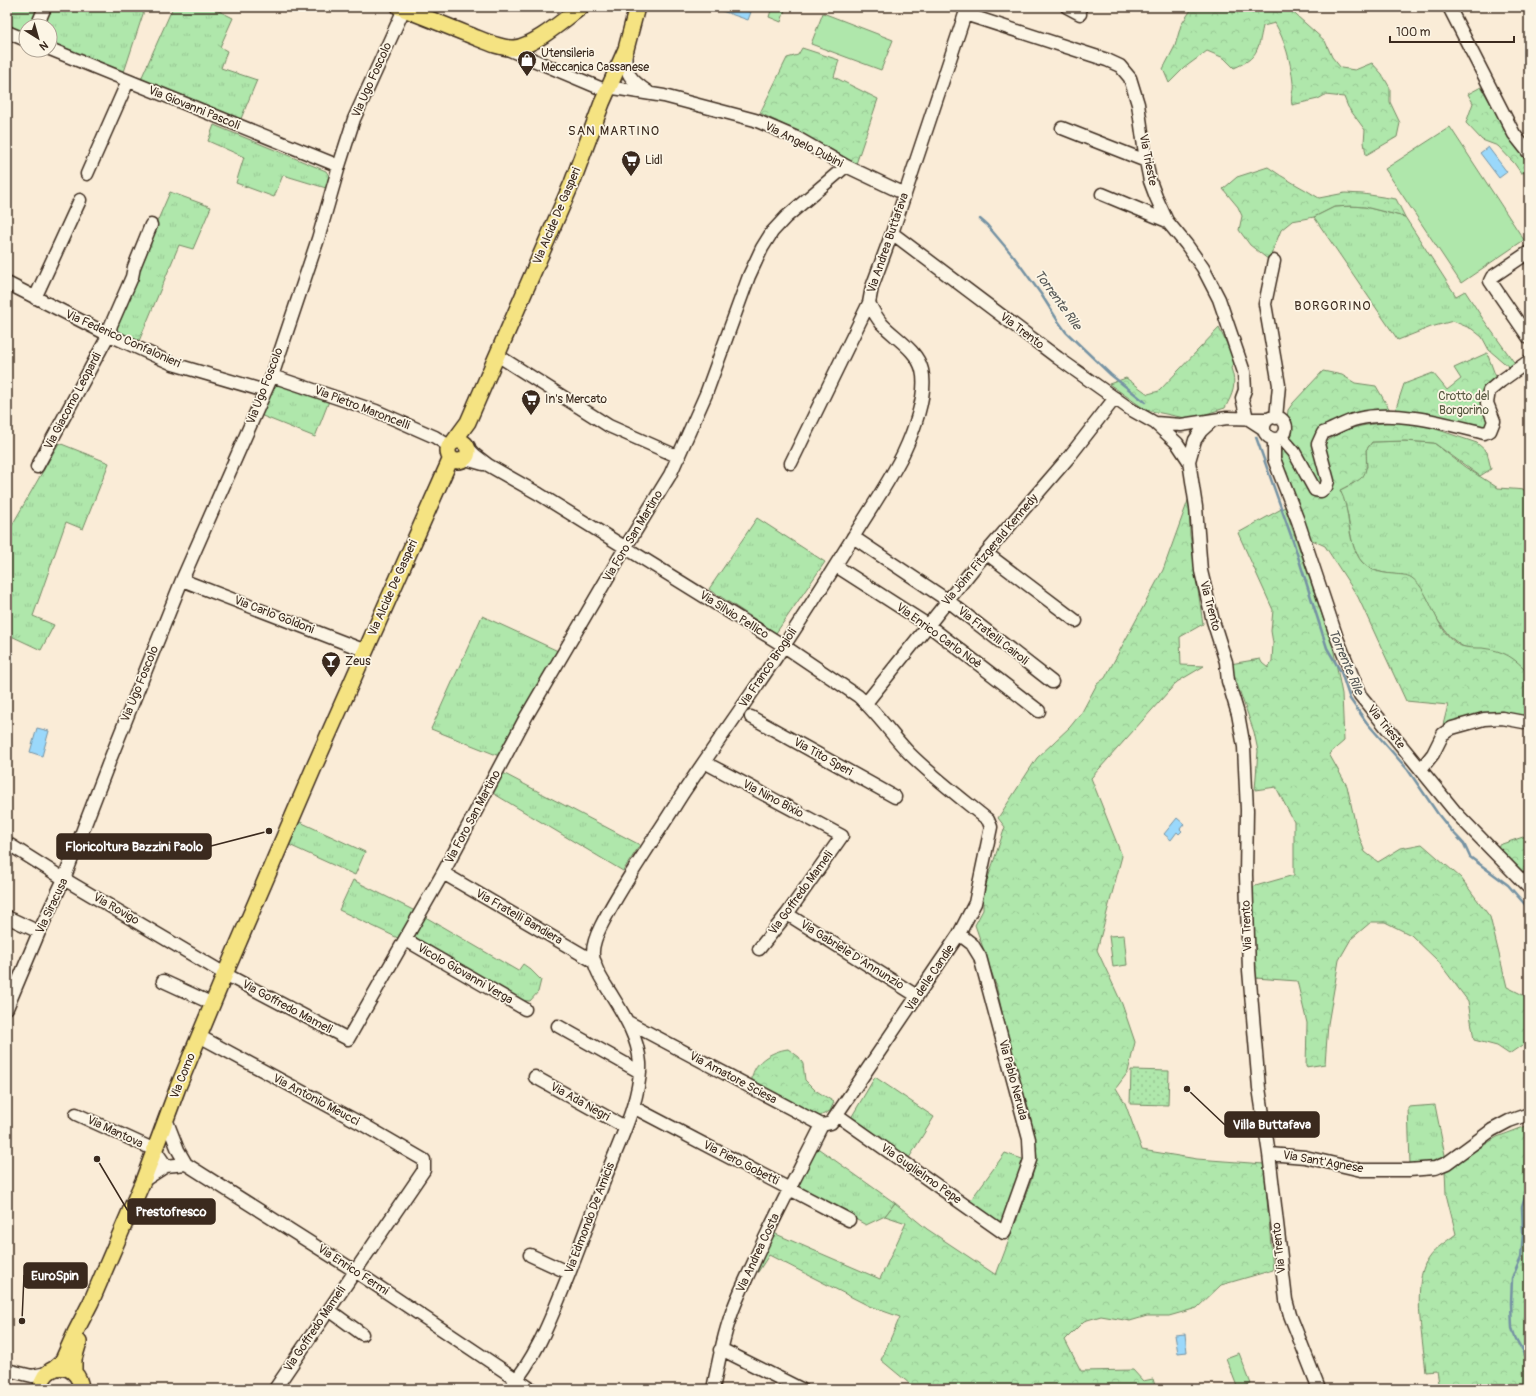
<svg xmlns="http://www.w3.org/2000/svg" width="1536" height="1396" font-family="Pangolin,sans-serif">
	<defs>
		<pattern id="grass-tufts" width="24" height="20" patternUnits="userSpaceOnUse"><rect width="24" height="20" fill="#afe7ab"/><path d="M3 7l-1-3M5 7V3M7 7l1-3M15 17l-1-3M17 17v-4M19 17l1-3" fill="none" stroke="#97c693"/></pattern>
		<pattern id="forest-crowns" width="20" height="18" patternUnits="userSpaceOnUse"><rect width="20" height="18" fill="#afe7ab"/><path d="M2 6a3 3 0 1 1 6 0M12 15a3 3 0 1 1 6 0" fill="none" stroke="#97c693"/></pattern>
		<pattern id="garden-dots" width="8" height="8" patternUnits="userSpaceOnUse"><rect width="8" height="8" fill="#afe7ab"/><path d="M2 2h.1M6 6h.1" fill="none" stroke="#97c693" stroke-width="1.8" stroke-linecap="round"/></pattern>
	</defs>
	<rect width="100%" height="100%" fill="#faecd7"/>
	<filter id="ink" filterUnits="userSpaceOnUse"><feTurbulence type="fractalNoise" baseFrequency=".025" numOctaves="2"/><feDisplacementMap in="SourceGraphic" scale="8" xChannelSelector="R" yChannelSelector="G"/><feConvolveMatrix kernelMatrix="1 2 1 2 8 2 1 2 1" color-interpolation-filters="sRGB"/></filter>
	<g filter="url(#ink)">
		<!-- grass -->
		<path fill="url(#grass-tufts)" stroke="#758864" d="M7,7H41L32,26H26V30L23,32L7,25Z
			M52,7H131L144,11L124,72L50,43V26H44Z
			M173,7H211L233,18L220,47L227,51L221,68L257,80L240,121L141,79Z
			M214,125L326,171L329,176L326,188L283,175L274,197L236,183L244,157L208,141Z
			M170,192L211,207L193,249L179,245L139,341L111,328Z
			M1351,206L1365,207L1405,217L1456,296L1465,291L1483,319L1516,365L1509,367L1489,350L1482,337L1472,329L1453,321L1431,327L1398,340L1314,217L1334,207Z
			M278,384L329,401L315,437L260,415L274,385Z
			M1405,441L1434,443L1465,467L1498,488L1526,490L1529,488V673L1522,666L1462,646L1450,637L1439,622L1430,607L1403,575C1358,573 1353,557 1348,516C1346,507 1342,498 1340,490L1354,483L1367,467L1366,450L1372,442Z
			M59,443L109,463L83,529L66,522L33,616L54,625L41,650L7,634V534Z
			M757,518L825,562L776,633L709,589Z
			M482,616L558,651L499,756L431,729Z
			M503,773L640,845L623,871L491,792Z
			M298,821L365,852L355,875L287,844Z
			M353,880L417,912L400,939L339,910Z
			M422,915L518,971L523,964L530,969L541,980L538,992L530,1001L515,1000L416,941L414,933Z
			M875,1077L934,1117L909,1158L851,1118Z
			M1435,1105L1446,1160L1410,1164L1408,1107Z
			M812,1147L819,1149L895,1203L885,1216L866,1225L796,1186Z
			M1005,1153L1025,1160L1001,1227L970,1201Z"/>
		<!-- forest -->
		<path fill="url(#forest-crowns)" stroke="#758864" d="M1193,7H1287L1325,41L1332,57L1341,68L1355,70L1372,63L1382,74L1390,88V102L1400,123L1397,137L1366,155L1364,142L1365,130L1348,107L1344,97L1325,95L1318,99L1292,105C1290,96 1294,91 1293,83C1291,62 1285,41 1275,23L1263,26C1258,50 1258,58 1234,68L1224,58L1207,51L1184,68L1169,83L1163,69L1175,46L1181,25Z
			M802,48L839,60L834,77L878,99L856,164L829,148L760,113L787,58L798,55Z
			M1481,87L1509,135L1529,163V172L1521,173L1514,163L1498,146L1482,140L1466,123L1473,103L1468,94Z
			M1268,167C1284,179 1302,187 1319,198L1345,193L1363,194L1396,199L1405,217L1365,207L1351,206L1334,207L1314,217L1292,221L1281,230L1269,260L1250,245L1239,230L1242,216L1238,207L1223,189L1237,177Z
			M1219,328L1236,362L1231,368C1237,385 1233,393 1225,408L1190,419L1146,410L1109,384L1126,378L1148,394L1159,391Z
			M1487,353L1497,380L1486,390L1491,422L1488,429L1395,411L1404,384L1433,373L1447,390L1461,379L1454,368Z
			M1323,371L1342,375L1355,383L1376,386L1391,412L1319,433L1322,480L1318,483L1314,480L1291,441L1287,419L1288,410L1293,403Z
			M1393,422L1424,425L1477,443L1487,452L1491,469L1480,476L1434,443L1405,441L1372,442L1366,450C1368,480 1364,477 1340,490C1351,510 1346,536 1358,556C1365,570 1380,573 1394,574C1400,575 1406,574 1412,578C1432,592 1434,632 1461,646C1467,648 1476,648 1482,648C1505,651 1513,657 1529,673V718L1509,713H1481L1443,725L1448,705L1406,701L1358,597L1325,546L1310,539L1287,477L1280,454L1283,448L1288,453L1320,494L1326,442C1349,425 1366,425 1393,422Z
			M1189,498L1190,535L1203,624L1180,637L1181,665L1204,666L1177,682L1091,778L1122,856L1097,950L1122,1004L1135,1042L1128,1072L1116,1088L1125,1103L1142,1150L1197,1159L1264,1164L1273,1270L1221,1285L1197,1308L1169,1316H1147L1130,1321L1101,1316L1084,1321L1065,1340L1081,1371L1133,1370L1143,1381L1153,1379L1156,1389H916L881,1360L900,1317L869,1306L769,1255L758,1272L746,1266L769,1231L880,1279L906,1223L885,1216L895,1203L927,1229L996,1275L1031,1181L1037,1157L1030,1114L1010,1047L996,985L975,925L983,910V893L1005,827L998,818L1037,758L1070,727L1082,712L1097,684L1105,678L1163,570Z
			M1285,507L1333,647L1342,694L1344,741L1329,754L1347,786L1357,831L1365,852L1378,862L1401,848L1422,844L1461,878L1490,917L1507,987L1529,998V1043H1525L1509,1054L1497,1046L1474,1040L1468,1001L1437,960L1411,935L1385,922H1371L1351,939L1339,960L1328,1024L1325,1064L1306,1067L1307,1023L1297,981L1255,978L1252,887L1294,875V822L1276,787L1255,790L1258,751L1254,732L1230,664L1260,659L1262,663L1268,668L1272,661L1273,643L1271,631L1273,610L1238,533Z
			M1529,835V882L1493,847Z
			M788,1049L799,1057L803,1064L805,1080L815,1090L834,1102L830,1111L820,1116L752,1083C750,1063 772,1051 788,1049Z
			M1529,1125V1389H1439L1436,1371L1426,1372C1423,1341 1413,1292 1425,1264C1430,1251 1446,1242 1456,1234L1446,1194L1445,1170L1497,1137Z"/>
		<!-- garden -->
		<path fill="url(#garden-dots)" stroke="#758864" d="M1131,1070L1169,1071L1168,1105L1130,1104Z"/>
		<!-- pitch -->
		<path fill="#afe7ab" stroke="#758864" d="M772,7H786L781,22L769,17Z
			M823,13L893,40L881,70L811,44Z
			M1450,127L1524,240L1461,283L1385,169Z
			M1124,935L1127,965L1113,967L1109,936Z
			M1239,1353L1251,1384L1238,1389L1226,1358Z"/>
		<!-- water -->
		<path fill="#9ad8fb" stroke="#7492a3" d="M720,7H730L751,12L748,20L719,10Z
			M1488,147L1507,172L1499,178L1480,153Z
			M37,728L49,731L42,756L30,752Z
			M1177,818L1184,824L1180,829L1182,831L1179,834L1177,832L1171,840L1164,834Z
			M1185,1334L1187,1352L1178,1353L1175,1335Z"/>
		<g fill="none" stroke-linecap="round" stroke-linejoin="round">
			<!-- stream -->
			<path stroke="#7492a3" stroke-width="2.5" d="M980,219L987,225L1014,257L1041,294L1058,321L1066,332L1111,375L1145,402
				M1256,437L1294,544L1327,648L1341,672L1350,699L1367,723L1408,770L1438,814L1450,829L1464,844L1470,857L1508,885L1529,909
				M1529,1184L1522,1207L1523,1233L1521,1258L1512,1278L1511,1303L1512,1328L1516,1340L1529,1363"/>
			<!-- minor casing -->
			<g stroke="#3b2a1e" stroke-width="15">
				<path id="minor" d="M1067,7L1080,14
					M1449,7L1514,134L1529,153
					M965,14L1107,60L1120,66L1130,78L1138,104L1146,161L1150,181L1156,197L1167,221L1186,244L1203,268L1219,299L1244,372L1245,390L1242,398L1247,418L1264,429
					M37,26L45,7
					M7,32L26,40
					M505,48L607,91L613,88L620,89L664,96L755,120L797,138L846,166L905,194
					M50,49L339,166
					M626,52C623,73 632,81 648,92
					M1062,128L1146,161
					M87,174L128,81
					M1102,194L1167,221
					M892,233L1058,358L1130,409L1155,423L1177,443L1189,461
					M1529,252L1492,277L1490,281L1529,338
					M1274,261L1265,304L1279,385L1276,418
					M7,283L103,332L173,364L265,391
					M35,298L80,200
					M497,355L609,426L679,457
					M272,376L376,411L435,437L449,446
					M1264 428a11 11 0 1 1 22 0a11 11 0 1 1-22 0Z
					M1212,421L1201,431L1195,440L1189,461L1196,507L1201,571L1213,621L1226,662L1228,681L1238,714L1244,747L1247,810L1246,875L1249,970L1259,1088L1269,1154L1286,1300L1290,1315L1319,1389
					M1155,423L1181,425L1227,418L1269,419
					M1281,437L1294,452L1315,490L1321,491L1326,487L1328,481L1318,444L1323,433C1334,429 1345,422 1357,419C1395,409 1447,424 1484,433L1490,431L1494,421L1487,403L1489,391L1501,381L1529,361
					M1274,439V459L1298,521L1337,638L1360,695L1457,814L1529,888
					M467,447L475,455L488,465L539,494L784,646L858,696C877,713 891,734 909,753C933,777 961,798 988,820L991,827L975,903L959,934L831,1123L822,1125L628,1022
					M461,460H469L483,464
					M791,463L869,303L872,287L892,233L967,8
					M37,467L109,334L111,325L132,277L134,267L151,225
					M853,537L947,600L1052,682
					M986,553L1076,621
					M836,566L928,625L1039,711
					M182,580L366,651
					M866,703L986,553L1069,457L1115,398
					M751,717L895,797
					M704,762L842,836L787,914L759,949
					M1421,769L1433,754L1443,734L1452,728L1484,719L1502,718L1529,723
					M7,843L64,879L225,974L348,1039L443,873L526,717L625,548L670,475L706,394L749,276L762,248L772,232L786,217L846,166
					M443,873L595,962
					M787,914L917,996
					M7,917L39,932
					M406,940L525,1009
					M163,981L213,1004
					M7,1008L39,932L64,879L111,757L182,580L272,376L318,239L339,166L354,119L404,9
					M558,1026L640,1072
					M199,1036L362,1124L424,1160V1170L275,1389
					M535,1077L625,1127
					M633,1107L849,1220
					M76,1114L155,1150L166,1166
					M837,1115L1004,1233L1030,1160L1029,1139L980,957L972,944L959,934
					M166,1119L178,1150L186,1164L355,1271L531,1389
					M1269,1154L1305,1157L1361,1170H1409L1435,1168L1447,1163L1492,1130L1509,1121L1529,1114
					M143,1181L166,1166L186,1164
					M530,1255L569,1273
					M329,1310L362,1334
					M720,1350L727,1352L801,1389
					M7,1370L32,1376L47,1373
					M509,1389C534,1360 548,1326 562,1291C577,1255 590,1218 604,1181C617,1147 642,1098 640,1063C638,1037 624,1015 611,994C604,983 594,969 593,955C592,945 597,934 601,926C617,894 637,865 656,835C665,822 674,807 683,793C715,745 749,698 781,650C806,613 829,576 852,539C869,511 888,484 903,454C913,433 928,394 922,370C917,350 895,338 882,324C876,317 873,311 869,303
					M713,1389C718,1365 722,1341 730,1318C736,1299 745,1282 753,1264C774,1217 799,1171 822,1125"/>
			</g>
			<!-- major casing -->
			<g stroke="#3b2a1e" stroke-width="18">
				<path id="major" d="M399,7C422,16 445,25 467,34C481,39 499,49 514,48C533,47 565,19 581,7
					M448 451a10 10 0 1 1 20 0a10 10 0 1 1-20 0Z
					M454,441L468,422L572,183L602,103L626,49L637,7
					M54,1369L62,1362L75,1333L91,1302L143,1181L178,1087L225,974L315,765L451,458
					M74,1373V1359L79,1342
					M41,1389C42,1361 79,1360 81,1389"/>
			</g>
			<!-- minor -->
			<use href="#minor" stroke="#fcf5e5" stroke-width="12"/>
			<!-- major -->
			<use href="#major" stroke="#f5e382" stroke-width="15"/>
		</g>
	</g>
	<!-- icons -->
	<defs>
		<g id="shop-pin" transform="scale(1)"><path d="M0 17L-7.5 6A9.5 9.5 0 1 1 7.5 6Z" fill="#3b2a1e" stroke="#fcf5e5"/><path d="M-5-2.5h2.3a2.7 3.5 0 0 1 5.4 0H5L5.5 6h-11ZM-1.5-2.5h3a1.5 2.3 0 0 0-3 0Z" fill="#fff"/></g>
		<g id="supermarket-pin" transform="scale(1)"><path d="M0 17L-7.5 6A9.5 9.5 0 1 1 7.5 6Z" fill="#3b2a1e" stroke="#fcf5e5"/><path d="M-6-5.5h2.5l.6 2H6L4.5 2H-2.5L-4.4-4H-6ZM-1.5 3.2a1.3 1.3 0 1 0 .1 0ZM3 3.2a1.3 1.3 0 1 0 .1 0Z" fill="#fff"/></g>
		<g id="bar-pin" transform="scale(1)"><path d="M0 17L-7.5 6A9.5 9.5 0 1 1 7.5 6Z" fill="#3b2a1e" stroke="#fcf5e5"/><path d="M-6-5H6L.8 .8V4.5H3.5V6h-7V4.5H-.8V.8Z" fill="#fff"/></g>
	</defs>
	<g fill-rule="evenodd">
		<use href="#shop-pin" x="527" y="60"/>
		<use href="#supermarket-pin" x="631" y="160"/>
		<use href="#supermarket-pin" x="531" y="399"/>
		<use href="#bar-pin" x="331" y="661"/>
	</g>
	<g text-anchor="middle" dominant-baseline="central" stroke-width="3.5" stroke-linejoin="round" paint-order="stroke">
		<!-- poi labels -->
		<g font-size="12" fill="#3b2a1e" stroke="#fcf5e5" text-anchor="start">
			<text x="541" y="53">Utensileria<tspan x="541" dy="14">Meccanica Cassanese</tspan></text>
			<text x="645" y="160">Lidl</text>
			<text x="545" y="399">In's Mercato</text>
			<text x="345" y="661">Zeus</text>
		</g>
		<!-- street labels -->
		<g font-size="12" fill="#3b2a1e" stroke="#fcf5e5">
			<text transform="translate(372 80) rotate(-66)">Via Ugo Foscolo</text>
			<text transform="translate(194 108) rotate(22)">Via Giovanni Pascoli</text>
			<text transform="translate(804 145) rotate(27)">Via Angelo Dubini</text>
			<text transform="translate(1148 160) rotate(79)">Via Trieste</text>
			<text transform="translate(557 216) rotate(-67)">Via Alcide De Gasperi</text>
			<text transform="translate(888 243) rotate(-71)">Via Andrea Buttafava</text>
			<text transform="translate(1022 331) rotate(37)">Via Trento</text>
			<text transform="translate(123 339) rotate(24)">Via Federico Confalonieri</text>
			<text transform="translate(265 386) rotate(-69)">Via Ugo Foscolo</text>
			<text transform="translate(73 401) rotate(-62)">Via Giacomo Leopardi</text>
			<text transform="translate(362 408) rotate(21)">Via Pietro Maroncelli</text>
			<text transform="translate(633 536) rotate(-59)">Via Foro San Martino</text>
			<text transform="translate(990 550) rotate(-50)">Via John Fitzgerald Kennedy</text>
			<text transform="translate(393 588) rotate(-66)">Via Alcide De Gasperi</text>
			<text transform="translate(1210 606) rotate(75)">Via Trento</text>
			<text transform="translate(274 615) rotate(21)">Via Carlo Goldoni</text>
			<text transform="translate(734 615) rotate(32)">Via Silvio Pellico</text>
			<text transform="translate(939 636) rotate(36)">Via Enrico Carlo Noè</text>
			<text transform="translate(993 636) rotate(38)">Via Fratelli Cairoli</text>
			<text transform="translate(768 668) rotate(-56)">Via Franco Brogioli</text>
			<text transform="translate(140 684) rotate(-68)">Via Ugo Foscolo</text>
			<text transform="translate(1386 727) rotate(51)">Via Trieste</text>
			<text transform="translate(823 757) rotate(29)">Via Tito Speri</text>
			<text transform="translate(773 799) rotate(28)">Via Nino Bixio</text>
			<text transform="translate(473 817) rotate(-62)">Via Foro San Martino</text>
			<text transform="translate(801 893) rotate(-54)">Via Goffredo Mameli</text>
			<text transform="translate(52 906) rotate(-65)">Via Siracusa</text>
			<text transform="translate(116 909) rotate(30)">Via Rovigo</text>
			<text transform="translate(519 917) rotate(30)">Via Fratelli Bandiera</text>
			<text transform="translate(1247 926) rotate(-92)">Via Trento</text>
			<text transform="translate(852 955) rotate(32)">Via Gabriele D'Annunzio</text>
			<text transform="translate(465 974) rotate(30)">Vicolo Giovanni Verga</text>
			<text transform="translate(930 978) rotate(-56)">Via delle Candie</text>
			<text transform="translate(287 1007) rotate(28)">Via Goffredo Mameli</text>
			<text transform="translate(183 1076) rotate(-68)">Via Como</text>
			<text transform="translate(733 1078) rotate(28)">Via Amatore Sciesa</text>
			<text transform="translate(1013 1080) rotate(75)">Via Pablo Neruda</text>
			<text transform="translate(316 1100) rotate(28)">Via Antonio Meucci</text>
			<text transform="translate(580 1102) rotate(29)">Via Ada Negri</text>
			<text transform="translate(115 1132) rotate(25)">Via Mantova</text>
			<text transform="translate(1323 1162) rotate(10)">Via Sant'Agnese</text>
			<text transform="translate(741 1163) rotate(27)">Via Piero Gobetti</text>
			<text transform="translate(921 1174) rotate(35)">Via Guglielmo Pepe</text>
			<text transform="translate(590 1218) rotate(-69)">Via Edmondo De Amicis</text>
			<text transform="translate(1279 1248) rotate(-96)">Via Trento</text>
			<text transform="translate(758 1253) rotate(-65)">Via Andrea Costa</text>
			<text transform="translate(353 1270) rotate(33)">Via Enrico Fermi</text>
			<text transform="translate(315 1329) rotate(-56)">Via Goffredo Mameli</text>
		</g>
		<!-- park labels -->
		<g font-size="12" fill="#585941" stroke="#fcf5e5">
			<text x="1464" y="396">Crotto del<tspan x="1464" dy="14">Borgorino</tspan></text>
		</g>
		<!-- neighbourhood labels -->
		<g font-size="13" letter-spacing="1" fill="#3b2a1e" stroke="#fcf5e5">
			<text x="614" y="131">SAN MARTINO</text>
			<text x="1333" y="306">BORGORINO</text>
		</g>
		<!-- water labels -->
		<g font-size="13" font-style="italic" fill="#535655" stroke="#fcf5e5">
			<text transform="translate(1058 300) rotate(54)">Torrente Rile</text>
			<text transform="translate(1346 662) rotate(67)">Torrente Rile</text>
		</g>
	</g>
	<!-- callouts -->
	<path fill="none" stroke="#3b2a1e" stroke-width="1.5" d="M269 831L211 846M1187 1089L1225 1125M97 1159L128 1211M22 1321L24 1275"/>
	<g fill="#3b2a1e" stroke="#fcf5e5" stroke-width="1.5">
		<circle cx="269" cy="831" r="4"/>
		<circle cx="1187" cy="1089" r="4"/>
		<circle cx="97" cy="1159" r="4"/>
		<circle cx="22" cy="1321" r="4"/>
	</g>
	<g fill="#3b2a1e" stroke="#3b2a1e" stroke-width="1.5">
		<rect x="57" y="834" width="154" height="25" rx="4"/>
		<rect x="1225" y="1112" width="94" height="25" rx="4"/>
		<rect x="128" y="1199" width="87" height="25" rx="4"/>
		<rect x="24" y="1263" width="63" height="25" rx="4"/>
	</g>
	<g font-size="13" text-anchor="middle" font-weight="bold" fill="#fff">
		<text x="134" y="851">Floricoltura Bazzini Paolo</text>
		<text x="1272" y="1129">Villa Buttafava</text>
		<text x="171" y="1216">Prestofresco</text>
		<text x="55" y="1280">EuroSpin</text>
	</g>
	<!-- margin -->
	<rect width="1536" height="1396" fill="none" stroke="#fcf5e5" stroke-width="24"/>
	<rect x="12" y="12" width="1512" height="1372" fill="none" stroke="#3b2a1e" stroke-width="1.5" filter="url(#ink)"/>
	<!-- north arrow -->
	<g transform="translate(38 38) rotate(143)"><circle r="19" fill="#fcf5e5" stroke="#afa495"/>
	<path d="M0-3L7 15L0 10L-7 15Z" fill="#3b2a1e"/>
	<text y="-6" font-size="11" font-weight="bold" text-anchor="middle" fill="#3b2a1e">N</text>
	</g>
	<!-- scale -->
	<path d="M1390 36v6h124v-6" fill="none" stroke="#3b2a1e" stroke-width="2"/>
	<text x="1396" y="36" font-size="12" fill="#3b2a1e" stroke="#fcf5e5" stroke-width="3" paint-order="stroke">100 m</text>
</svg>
